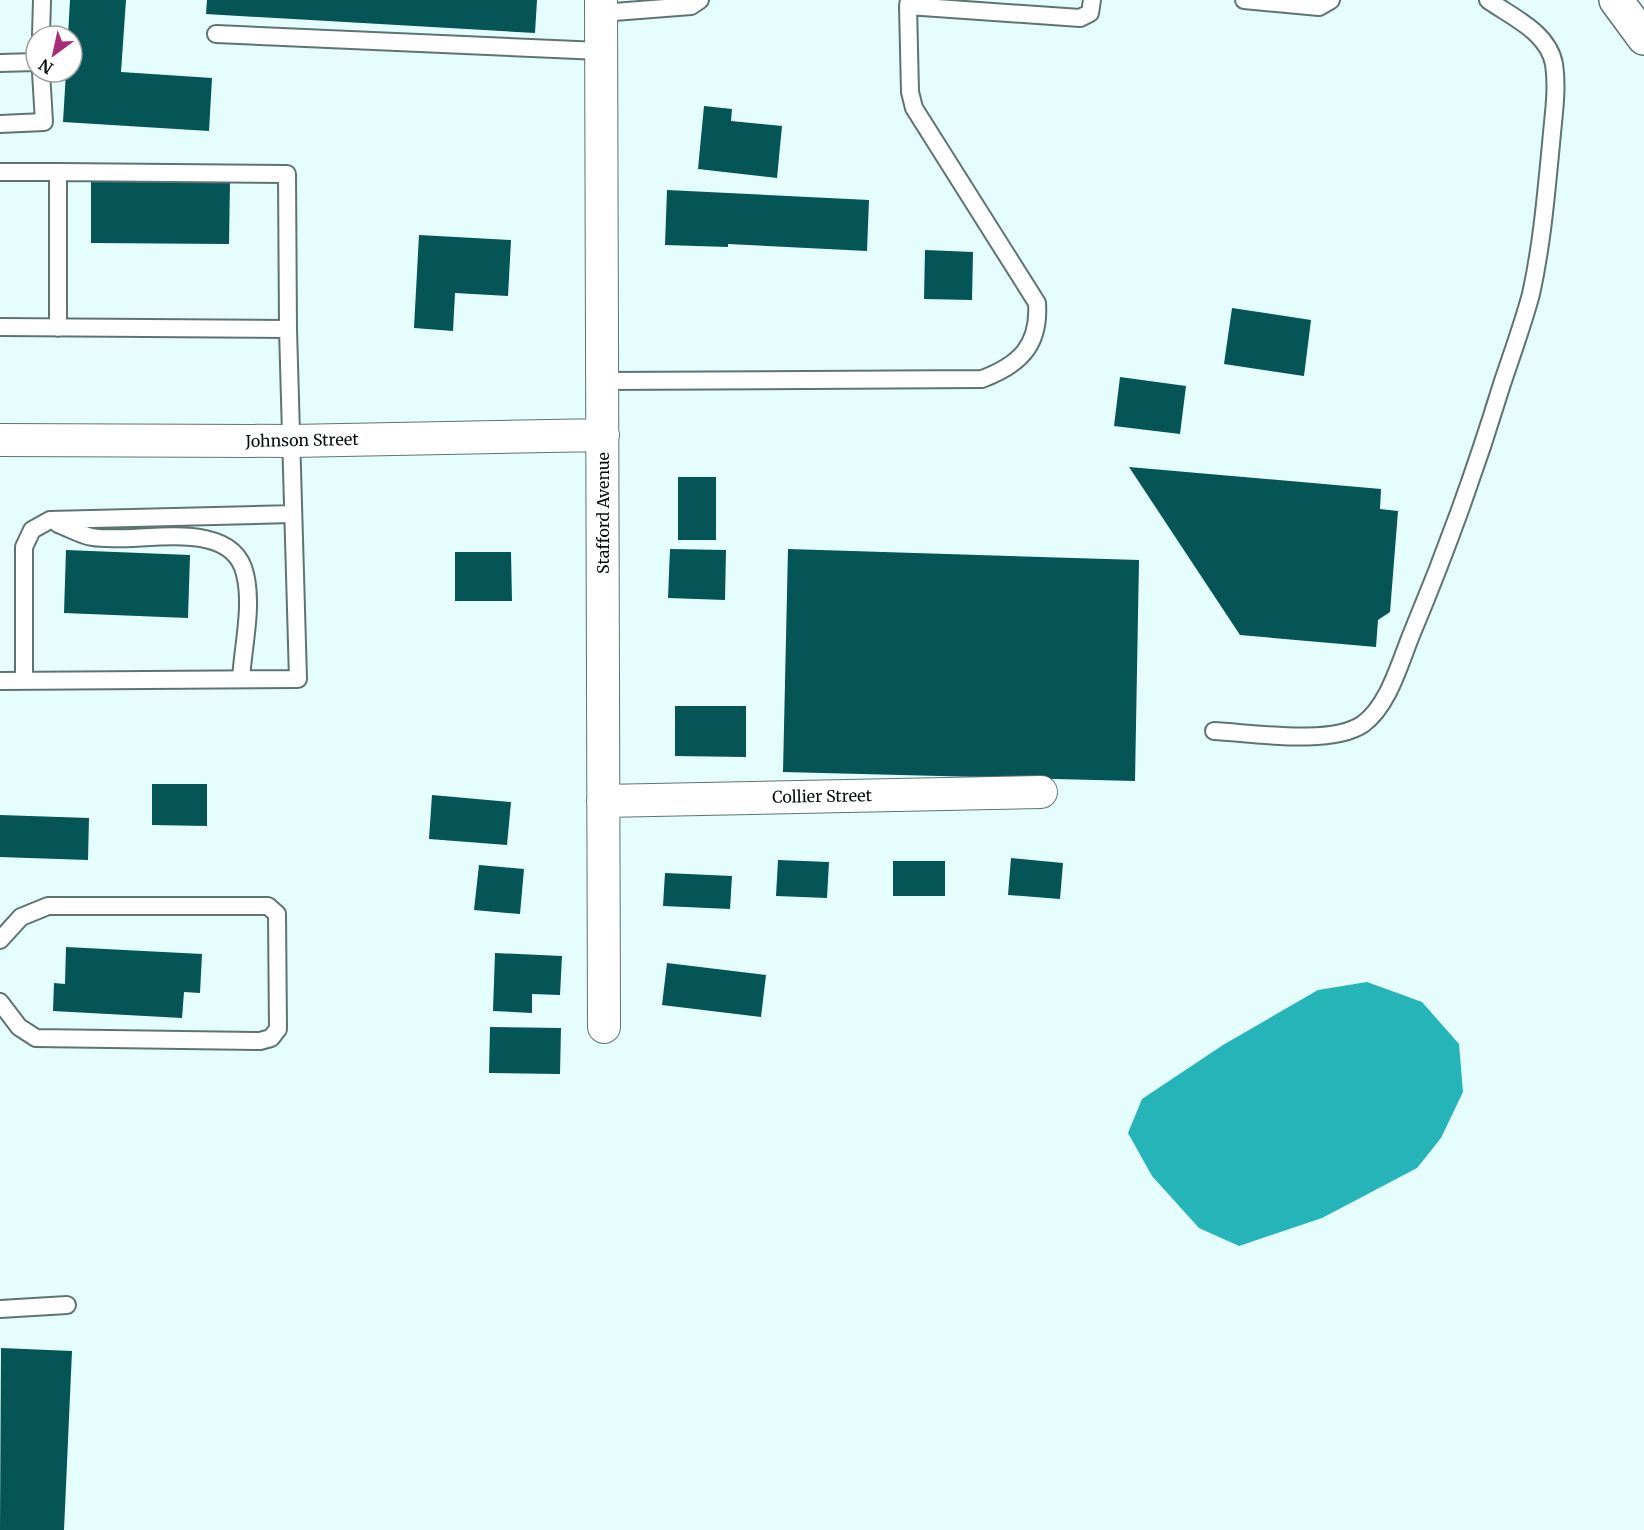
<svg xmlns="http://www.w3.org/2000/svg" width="1644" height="1530" font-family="Merriweather,serif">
	<rect width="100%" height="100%" fill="#e6fdfd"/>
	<!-- water -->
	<path fill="#25b4b7" d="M1367,982L1422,1002L1459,1044L1463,1092L1441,1138L1417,1168L1322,1218L1239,1246L1199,1228L1152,1176L1128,1133L1142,1099L1223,1045L1318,990Z"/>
	<!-- building -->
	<path fill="#055456" d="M70,0H126L121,72L212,78L209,131L63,122L66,72H72V36H68Z
		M207,0H537L535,33L206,14Z
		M704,106L732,109L731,121L782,126L777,178L698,169Z
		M91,178L230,180L229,244L91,243Z
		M667,190L869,200L867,251L728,244V247L665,245Z
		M419,235L511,240L508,296L455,293L453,331L414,328Z
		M925,250L973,252L972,300L924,299Z
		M1232,308L1311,320L1304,376L1224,364Z
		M1120,377L1186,386L1180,434L1114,426Z
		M1129,467L1381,489L1380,509L1398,511L1390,612L1378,620L1376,647L1240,635Z
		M678,477H716V540H678Z
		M670,549L726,550L725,600L668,598Z
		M788,549L1139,560L1135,781L783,772Z
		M66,550L190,555L188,618L64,613Z
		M455,552H511L512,601H455Z
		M675,706H746V757L675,756Z
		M152,784H207V826L152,825Z
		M432,795L511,802L507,845L429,839Z
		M0,815L89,818L88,860L0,857Z
		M1011,858L1063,863L1060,899L1008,895Z
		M778,860L829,862L827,898L776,896Z
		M893,861H945V896H893Z
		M479,865L524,869L520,914L474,910Z
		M665,873L732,876L730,909L663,906Z
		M66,947L202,954L200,993L184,992L182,1018L53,1011L54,983L65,984Z
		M495,953L562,956L560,995L532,994V1013L493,1011Z
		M667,963L766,975L761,1017L662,1005Z
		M490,1027L561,1028L560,1074L489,1073Z
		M1,1348L72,1351L64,1530H0Z"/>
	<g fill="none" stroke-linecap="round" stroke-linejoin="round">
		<!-- service casing -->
		<g stroke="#5f7373" stroke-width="20">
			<path id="service" d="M909,0L908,6L1080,18L1090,13L1092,0
				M1244,0L1319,7L1331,0
				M601,13L691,6L700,0
				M216,34L600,51
				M41,36L42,0
				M0,63L36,62
				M0,124L44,122L41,72
				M0,172H58
				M0,327L288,329L287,174L58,172V328
				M603,381L982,379C1019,365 1040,346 1037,303L914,108L910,92L908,6
				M58,524C69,528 81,535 92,537C136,545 232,515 245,574C253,606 243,646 241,679
				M0,681L298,679L288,329
				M24,681V547L32,530L50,520L293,514
				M1214,731C1253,733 1331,746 1363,724C1389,705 1400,662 1412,633C1446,552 1476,469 1502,384C1512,354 1523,324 1531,294C1542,244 1546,195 1551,144C1553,118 1558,90 1554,64C1548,32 1512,17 1488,0
				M0,940L21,917L48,906H268L277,914L278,1029L271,1038L260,1041L36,1038L19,1027L0,1002
				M0,1309L67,1305"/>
		</g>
		<!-- minor casing -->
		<g stroke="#5f7373" stroke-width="34">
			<path id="minor" d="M601,0L604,1027
				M0,440L291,441L603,435
				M603,801L1041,792"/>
		</g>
		<!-- secondary casing -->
		<g stroke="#5f7373" stroke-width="36">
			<path id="secondary" d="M1616,0L1644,38"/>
		</g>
		<!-- service -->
		<use href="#service" stroke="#fff" stroke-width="16"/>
		<!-- minor -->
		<use href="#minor" stroke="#fff" stroke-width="32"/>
		<!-- secondary -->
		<use href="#secondary" stroke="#fff" stroke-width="33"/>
	</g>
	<g text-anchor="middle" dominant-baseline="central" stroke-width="6" stroke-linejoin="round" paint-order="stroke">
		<!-- street labels -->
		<g font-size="16" fill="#060d0e" stroke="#fff">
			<text transform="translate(302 440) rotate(-1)">Johnson Street</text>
			<text transform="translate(603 513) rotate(-90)">Stafford Avenue</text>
			<text transform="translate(822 796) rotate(-1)">Collier Street</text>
		</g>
	</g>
	<!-- north arrow -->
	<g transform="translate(54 54) rotate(213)"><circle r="28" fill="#ffffff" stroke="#9b9e9f" stroke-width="1.5"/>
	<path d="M0-4.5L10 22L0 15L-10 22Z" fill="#a92a79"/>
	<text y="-9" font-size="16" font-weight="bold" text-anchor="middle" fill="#060d0e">N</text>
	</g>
</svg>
